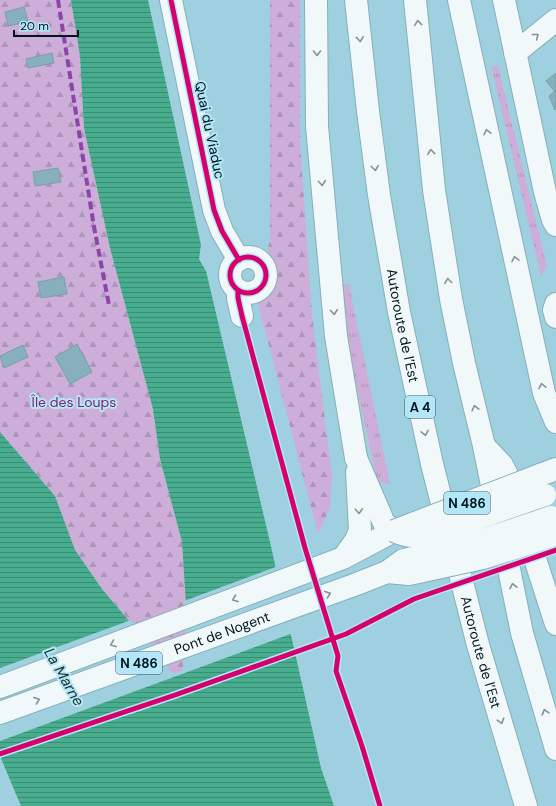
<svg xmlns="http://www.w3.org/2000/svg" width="556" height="806" font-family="'DM Sans',sans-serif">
	<defs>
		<pattern id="grass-tufts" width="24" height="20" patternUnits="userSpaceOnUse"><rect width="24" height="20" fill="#ccaed8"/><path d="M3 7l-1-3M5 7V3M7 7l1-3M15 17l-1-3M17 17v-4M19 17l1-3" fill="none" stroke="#ad95b9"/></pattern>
		<pattern id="forest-firs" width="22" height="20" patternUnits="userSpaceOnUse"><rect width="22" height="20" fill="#ccaed8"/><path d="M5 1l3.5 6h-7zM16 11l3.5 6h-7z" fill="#ad95b9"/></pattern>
		<pattern id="water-rules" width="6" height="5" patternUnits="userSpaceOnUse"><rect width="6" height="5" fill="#48ad8e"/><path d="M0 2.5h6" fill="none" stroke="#3a8c73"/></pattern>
	</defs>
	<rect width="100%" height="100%" fill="#9fd0df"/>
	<!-- grass -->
	<path fill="url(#grass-tufts)" d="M491,66H498L547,266L541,276Z
		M349,284L390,484L377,481L343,323L339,285Z"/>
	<!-- forest -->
	<path fill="url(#forest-firs)" d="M0,0H71L80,56L84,128L110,248L153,409L160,459L182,542L188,636L184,672L176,675L170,674L151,647L102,589L75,550L55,496L0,432Z
		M270,0H300V142L312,315L332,476L330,508L318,534L258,304L270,239Z"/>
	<!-- water -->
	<path fill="url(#water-rules)" d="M71,0H148L201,245L199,259L206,271L270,542L321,768L334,806H21L0,756V432L55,496L75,550L102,589L151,647L170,673L176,675L184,673L188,636L182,542L160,459L153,409L110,248L84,128L80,56Z"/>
	<!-- pier -->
	<path fill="#9fd0df" d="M278,566L293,633L0,741V668L131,620L152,646L171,672L176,673L182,671L183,666L186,636L184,601Z"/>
	<!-- building -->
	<path fill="#87b0bc" stroke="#77a0ab" d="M24,7L28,22L8,26L5,12Z
		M52,53L54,63L28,68L26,59Z
		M556,73V93L546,81Z
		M555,91L556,93L555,110L549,96Z
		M58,168L61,182L35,186L33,172Z
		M64,277L67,294L41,298L38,282Z
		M77,344L92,372L70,384L55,357Z
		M23,345L28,357L4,368L0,356Z"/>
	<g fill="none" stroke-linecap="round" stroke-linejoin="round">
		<!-- minor casing -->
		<g stroke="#87afba" stroke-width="24">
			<path id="minor" d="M171,0L214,210L222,231L239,260
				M504,0L545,192L553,220L556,225
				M515,53L556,20
				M230 275a18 18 0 1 1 36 0a18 18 0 1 1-36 0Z
				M238,290V298L242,316
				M556,304L554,310L556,317"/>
		</g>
		<!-- primary casing -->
		<g stroke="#87afba" stroke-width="24">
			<g id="primary">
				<path d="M540,475L556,469"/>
				<path d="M344,557L356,540L360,530L357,472"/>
				<path d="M0,687L343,558L394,531L384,523L356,458"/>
				<path id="s1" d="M0,713L354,585L387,572L402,561"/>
			</g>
		</g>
		<!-- motorway casing -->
		<g stroke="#87afba" stroke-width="24">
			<g id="motorway">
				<path d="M316,0L317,126L336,336L356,458"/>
				<path id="s2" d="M356,0L368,111L379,195L399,312L432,464L478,645L526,806"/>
				<path d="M415,0L434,190L451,299L464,363L484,446L522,633L556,749"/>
				<path d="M459,0L544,393L556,422"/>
				<path d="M485,447L502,465L510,481L556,624"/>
				<path d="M387,572L409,574"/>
			</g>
		</g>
		<!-- minor -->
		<use href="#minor" stroke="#f1f8fa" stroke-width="22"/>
		<!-- primary -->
		<use href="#primary" stroke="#f1f8fa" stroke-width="22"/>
		<!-- motorway -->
		<use href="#motorway" stroke="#f1f8fa" stroke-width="22"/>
		<!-- primary-bridge casing -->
		<g stroke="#87afba" stroke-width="24" stroke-linecap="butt">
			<path id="primary-bridge" d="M394,531C407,537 417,537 430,535L545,495
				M394,531L540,475
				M404,560L468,545L551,517"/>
		</g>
		<!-- motorway-bridge casing -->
		<g stroke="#87afba" stroke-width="24" stroke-linecap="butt">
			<path id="motorway-bridge" d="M409,574L483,558L556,535"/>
		</g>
		<!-- primary-bridge -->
		<use href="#primary-bridge" stroke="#f1f8fa" stroke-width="22"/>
		<!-- motorway-bridge -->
		<use href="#motorway-bridge" stroke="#f1f8fa" stroke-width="22"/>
		<!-- quiet -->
		<path stroke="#8e44ad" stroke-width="4" stroke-dasharray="8 4" stroke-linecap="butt" d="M58,0L94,227L109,305"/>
		<!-- cycleway casing -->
		<g stroke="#b3e6f7" stroke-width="8">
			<path id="cycleway" d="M171,0L214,210L222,231L239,260
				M230 275a18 18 0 1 1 36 0a18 18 0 1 1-36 0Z
				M238,290V298L242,316L305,548L338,656L336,671L362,746L380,806
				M0,754L175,695L346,634L414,599L556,550"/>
		</g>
		<!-- cycleway -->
		<use href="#cycleway" stroke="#d6006c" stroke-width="5"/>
	</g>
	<!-- one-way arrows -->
	<defs><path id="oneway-chevron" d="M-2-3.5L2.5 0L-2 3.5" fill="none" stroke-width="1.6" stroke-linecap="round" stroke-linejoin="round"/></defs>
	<g stroke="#859297">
		<use href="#oneway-chevron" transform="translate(418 23) rotate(-96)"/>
		<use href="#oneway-chevron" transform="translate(536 36) rotate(-39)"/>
		<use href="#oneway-chevron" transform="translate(360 39) rotate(84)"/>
		<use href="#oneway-chevron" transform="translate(317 53) rotate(90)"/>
		<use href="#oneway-chevron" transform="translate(487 132) rotate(-102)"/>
		<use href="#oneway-chevron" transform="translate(431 152) rotate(-96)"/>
		<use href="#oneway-chevron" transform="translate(375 168) rotate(83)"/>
		<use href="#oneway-chevron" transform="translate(322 183) rotate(85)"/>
		<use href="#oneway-chevron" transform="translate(515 259) rotate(-102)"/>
		<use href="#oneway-chevron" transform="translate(448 281) rotate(-98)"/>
		<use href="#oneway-chevron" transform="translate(334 312) rotate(85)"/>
		<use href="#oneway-chevron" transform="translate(542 386) rotate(-102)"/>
		<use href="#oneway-chevron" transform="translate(475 408) rotate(-104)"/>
		<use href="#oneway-chevron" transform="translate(425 433) rotate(78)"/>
		<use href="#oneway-chevron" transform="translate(359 511) rotate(87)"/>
		<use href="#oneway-chevron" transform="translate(513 586) rotate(-102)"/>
		<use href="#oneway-chevron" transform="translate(328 594) rotate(-20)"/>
		<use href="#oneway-chevron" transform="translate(235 599) rotate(159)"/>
		<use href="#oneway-chevron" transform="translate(113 644) rotate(159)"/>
		<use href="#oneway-chevron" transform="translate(37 700) rotate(-20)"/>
		<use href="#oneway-chevron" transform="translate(545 712) rotate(-106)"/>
		<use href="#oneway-chevron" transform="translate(501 721) rotate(73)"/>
	</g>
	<g text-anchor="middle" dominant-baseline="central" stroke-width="4" stroke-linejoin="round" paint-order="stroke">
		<!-- shield labels -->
		<g fill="#b3e6f7" stroke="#36545e" stroke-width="1">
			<rect x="405" y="396" width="30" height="22" rx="3"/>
			<rect x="444" y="492" width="46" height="22" rx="3"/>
			<rect x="116" y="652" width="46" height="22" rx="3"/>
		</g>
		<g font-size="13" font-weight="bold" fill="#00151d">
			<text x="420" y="407">A 4</text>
			<text x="467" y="503">N 486</text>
			<text x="139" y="663">N 486</text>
		</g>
		<!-- street labels -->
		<g font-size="14" fill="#00151d" stroke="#b3e6f7">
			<text transform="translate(210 130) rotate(78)">Quai du Viaduc</text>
			<text stroke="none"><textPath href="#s2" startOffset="329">Autoroute de l’Est</textPath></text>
			<text stroke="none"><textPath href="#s1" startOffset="236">Pont de Nogent</textPath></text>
			<text stroke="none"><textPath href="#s2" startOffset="665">Autoroute de l’Est</textPath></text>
		</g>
		<!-- park labels -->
		<g font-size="14" fill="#84236b" stroke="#b3e6f7">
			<text x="74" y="402">Île des Loups</text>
		</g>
		<!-- water labels -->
		<g font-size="15" font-style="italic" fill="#1a3225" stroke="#b3e6f7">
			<text transform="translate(64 677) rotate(60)">La Marne</text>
		</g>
	</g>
	<!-- scale -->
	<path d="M14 30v6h64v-6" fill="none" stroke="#00151d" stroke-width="2"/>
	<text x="20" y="30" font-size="12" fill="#00151d" stroke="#b3e6f7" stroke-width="3" paint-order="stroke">20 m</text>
</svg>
